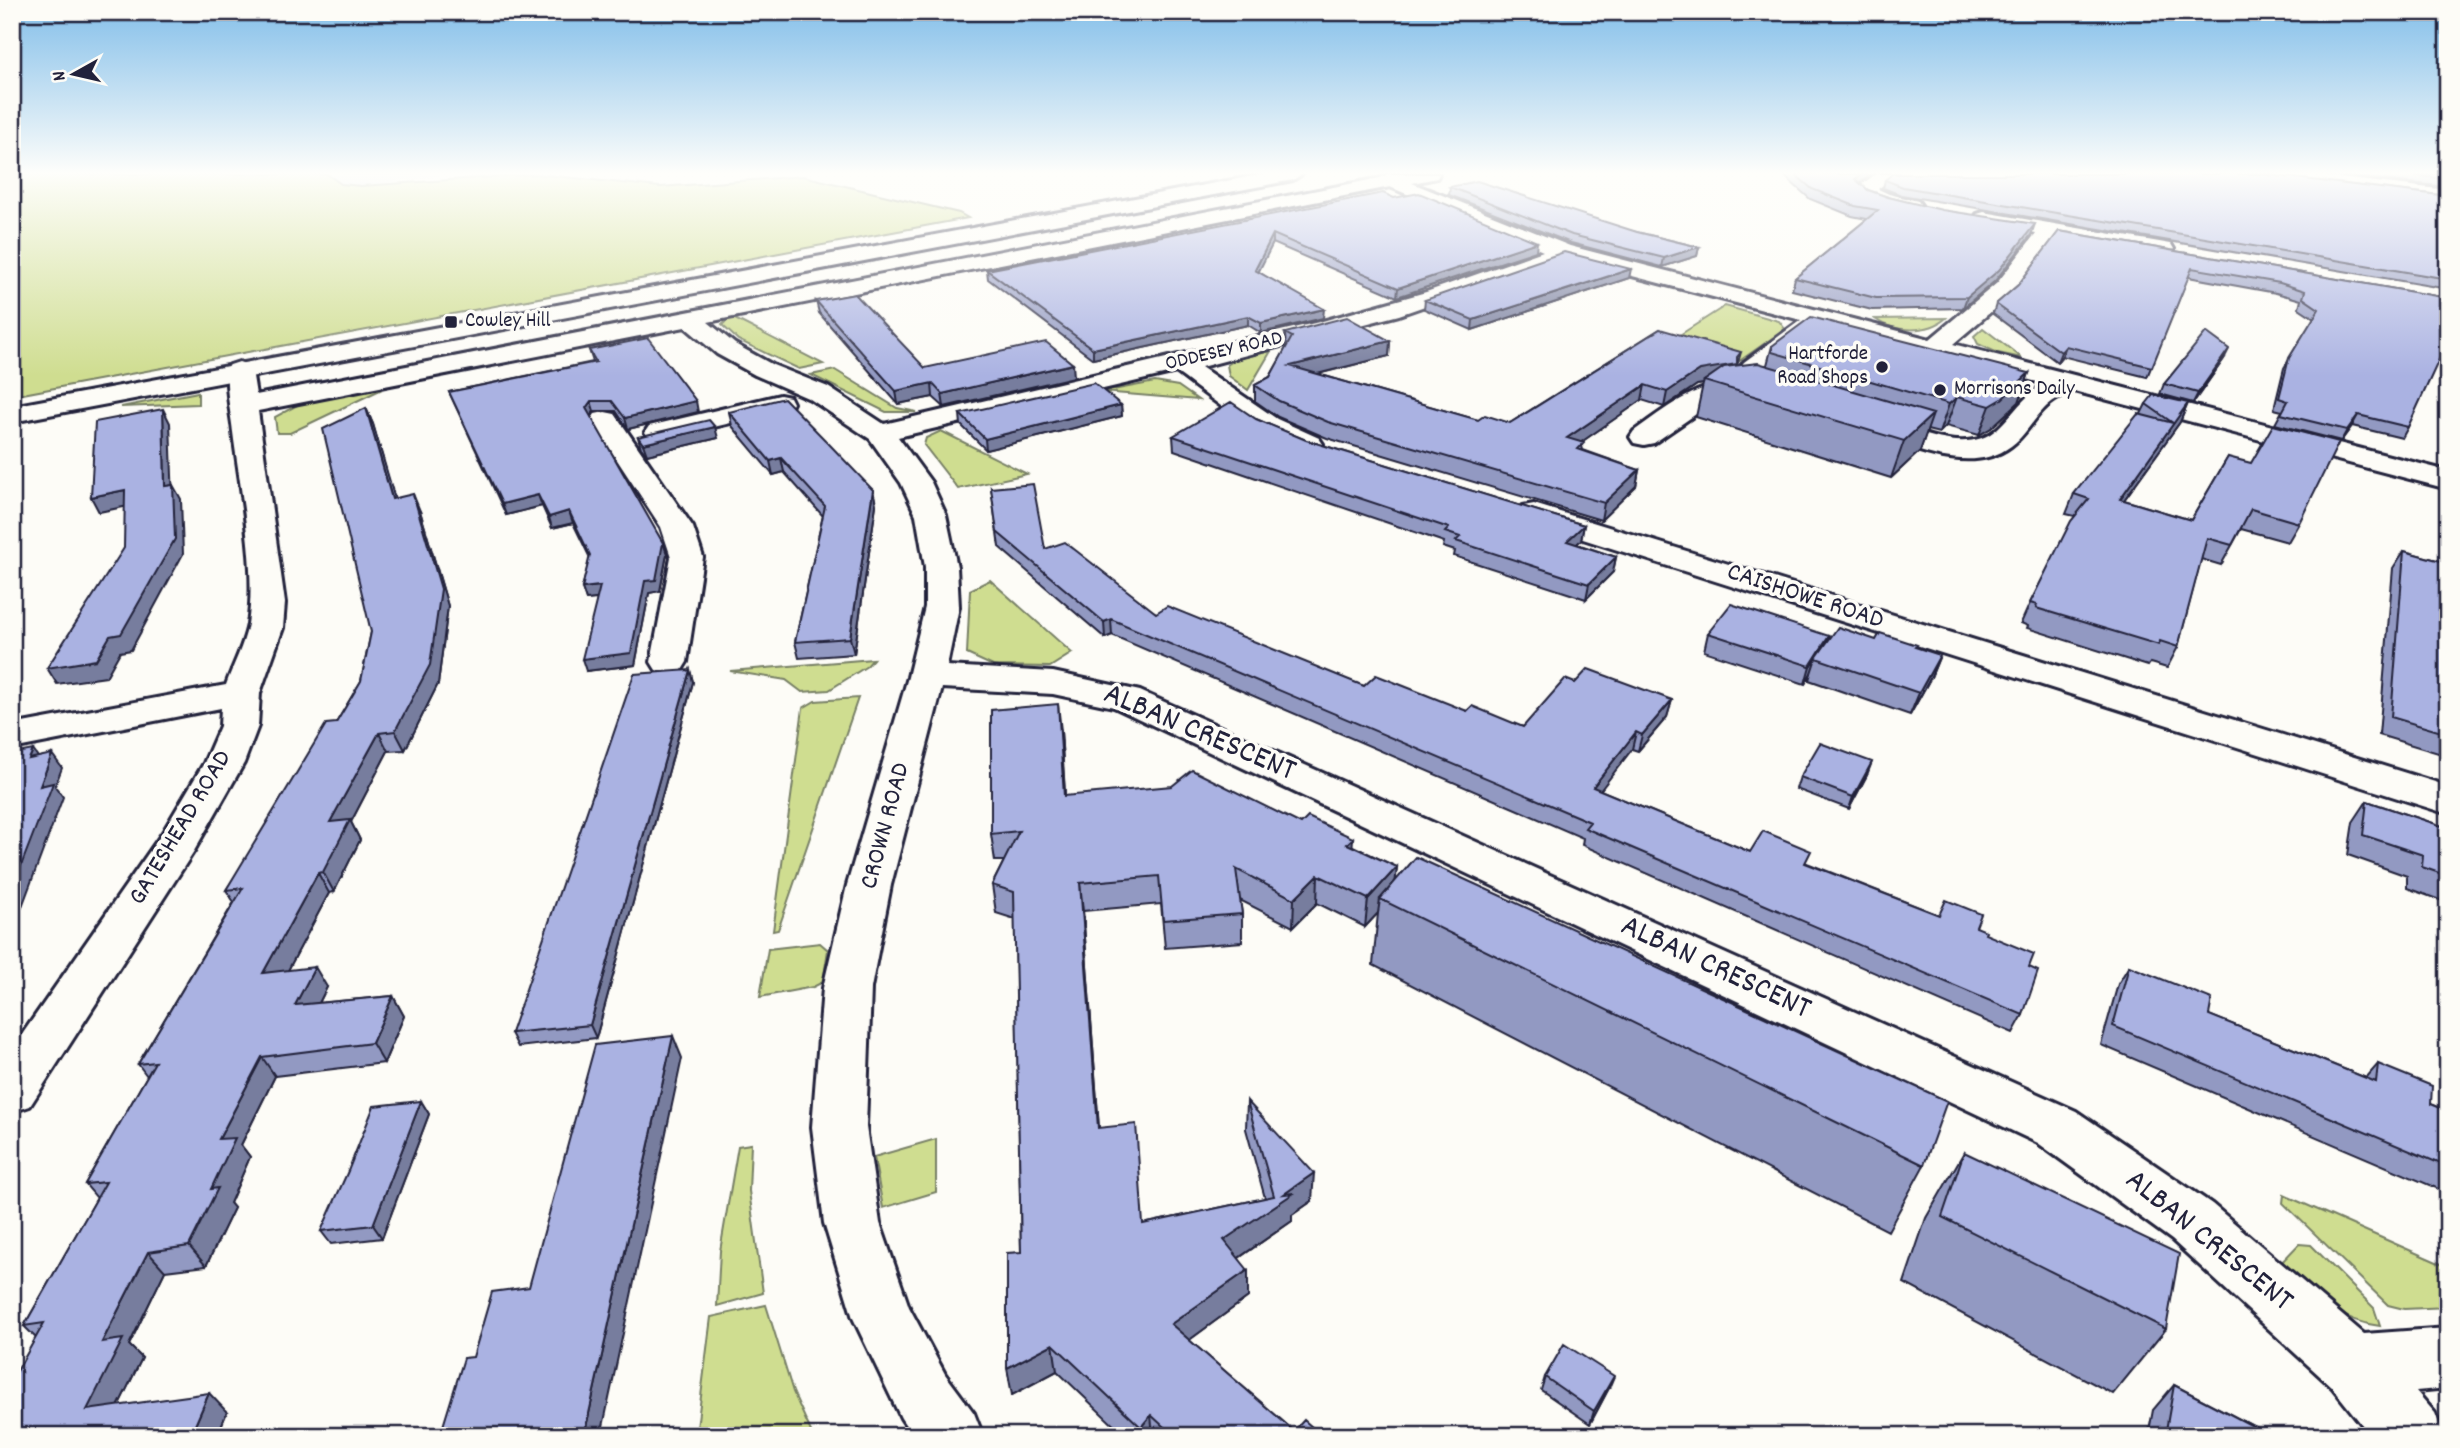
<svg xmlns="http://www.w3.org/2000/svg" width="2460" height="1448" font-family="Dekko,sans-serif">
	<rect width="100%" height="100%" fill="#fdfcf7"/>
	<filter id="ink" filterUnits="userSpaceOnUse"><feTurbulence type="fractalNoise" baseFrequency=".0143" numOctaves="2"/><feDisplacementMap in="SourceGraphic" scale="14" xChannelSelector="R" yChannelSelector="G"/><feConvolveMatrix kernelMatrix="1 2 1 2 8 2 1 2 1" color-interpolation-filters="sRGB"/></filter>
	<g filter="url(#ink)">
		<!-- built -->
		<path fill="#e4e6f1" d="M327,174H449L361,186L341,184Z"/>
		<!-- green -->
		<path fill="#cfdd90" stroke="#788066" stroke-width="2" d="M12,174H327L341,184L361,186L536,174L660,187L803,176L959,213L968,218L12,396Z
			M1725,306L1779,321L1785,329L1738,362L1667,343Z
			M731,317L823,364L799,369L738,340L722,325Z
			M1946,318C1930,333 1894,333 1875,319Z
			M1983,328L2022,358L1998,353L1978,344L1974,336Z
			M1271,351L1248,390L1229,376L1227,365L1236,359Z
			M835,370L897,408L917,412H886L811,375Z
			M1155,382L1178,386L1198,400L1102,392Z
			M375,388L380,390L290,433H277L275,417L301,403Z
			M198,392V404L121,407Z
			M941,431L1027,474L958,489L924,445L926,438Z
			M990,580L1072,653L1050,667L993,666L967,654L970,590Z
			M873,659L867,666L829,690L802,692L786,680L730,671Z
			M858,698L778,930L773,931L803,708L815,701Z
			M820,943L828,950L823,982L813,987L760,997L768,949Z
			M936,1139V1192L883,1208L874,1157Z
			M751,1144L749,1191L763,1293L717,1306L720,1251L738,1146Z
			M2284,1195L2448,1267V1307L2404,1309L2388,1305L2283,1203Z
			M2299,1244L2311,1245L2374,1308L2380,1326C2337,1321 2309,1293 2278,1266Z
			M766,1305L793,1392L813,1436H696L711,1317Z"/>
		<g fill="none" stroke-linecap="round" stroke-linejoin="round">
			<!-- minor casing -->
			<g stroke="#22223b" stroke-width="6">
				<path id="minor" d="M1388,174H1439L1437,178L1412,183L1570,246L1930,339L1997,283L2036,233L1977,222L1974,218L1977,214L1984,212L2171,244L2174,249L2171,254L2163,255L2055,236L2013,293L1953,344L2448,471V489L2070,390C2061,397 2051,401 2044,409C2032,421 2025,436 2011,446C1970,477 1907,446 1865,432L1861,426L1865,420L1875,418C1911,427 1965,459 1998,428C2015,412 2024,395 2045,384L1822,325L1762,372L1763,388L1759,394L1715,401L1654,443L1644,445L1634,443L1630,437L1634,431C1666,408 1695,385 1736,380L1735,374L1744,362L1801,320L1563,258L1399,315L1201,367L1277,419L1319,438L1323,444L1319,450C1283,459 1206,394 1176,372L898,437L931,482L946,515L957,567L959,607L947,666L1053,672L1140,691L2076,1111L2212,1204L2364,1334L2448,1328V1388L2416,1391L2435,1413L2444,1436H2371L2332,1387L2172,1240L2038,1143L1114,707L1053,694L942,688L891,885L871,988L866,1127L880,1223L909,1307L945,1374L974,1413L983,1436H913L901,1418L853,1318L824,1223L812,1127L823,988L847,885L908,677L925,607V567L916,515L901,483L870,439L810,399L755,375L717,354L685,327L258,411L285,603L283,628L260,693L258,726L244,763L194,851L30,1106L12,1112V1049L163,832L204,763L220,726L221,708L12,749V725L226,685C233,665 244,645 248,624C257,570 240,488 233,432C232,417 222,376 230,365L239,362L248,365L252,370L256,395L1380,178ZM1390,187L1543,251L1426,292L1319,322L884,424L828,387L773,365L735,344L708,322Z
					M1876,174H1897L1878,189L1889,194L1918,201L1921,205L1918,209C1900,214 1867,204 1855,189Z
					M2250,174H2305L2448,190V202L2259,180L2252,178Z
					M780,395L790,397L793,403L790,409L659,440L649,438L645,432L649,426Z
					M605,412L615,414L693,527L703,557L687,662L682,670L669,673L656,670L651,662L671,557L661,527L591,420L595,414Z
					M1534,504L2448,786V814L1523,520L1519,513L1523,506Z"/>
			</g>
			<!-- major casing -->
			<g stroke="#22223b" stroke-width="6">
				<path id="major" d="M1264,174H1302L1293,180L12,422V406Z"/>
			</g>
			<!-- minor -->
			<use href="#minor" fill="#fdfcf7" fill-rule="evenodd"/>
			<!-- major -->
			<use href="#major" fill="#fdfcf7" fill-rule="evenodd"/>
		</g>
		<!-- wall -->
		<path fill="#9299c2" stroke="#22223b" stroke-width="2" d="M1782,174H1872L1860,183L1868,190L1888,197L2031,235L1995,281L1963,308L1872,310L1792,290L1795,278L1867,219L1852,216L1810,199Z
			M2326,174H2448V187Z
			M2262,175L2448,196V289L1901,195L1883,188L1885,180Z
			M1450,187L1699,247L1697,256L1662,267L1571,243L1449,195Z
			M1394,198L1536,251L1397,297L1273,243L1258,271L1323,318L1261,333L1248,325L1093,359L988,279L987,270Z
			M2059,231L2448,298L2408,427L2402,438L2352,426L2341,441L2275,424L2282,411L2274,409L2284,368L2314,318L2299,308L2301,300L2276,293L2188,277L2147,377L2062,356L2057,362L1993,314L1996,304L2018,285Z
			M1629,278L1472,330L1424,309L1425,300Z
			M816,301L925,368L1074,377L944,407L933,397L898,404L819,313Z
			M1660,329L1738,366L1767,365L1772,346L2029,373L2019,402L1991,428L1979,435L1946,426L1939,433L1927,430L1920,451L1891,478L1696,417L1703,384L1697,385L1664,407L1642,400L1581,442L1583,450L1639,470L1636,486L1601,520L1327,438L1278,417L1255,401V385L1270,377L1286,348L1285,333L1390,341L1389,356L1318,374L1478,420L1510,423Z
			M589,350L698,412L628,429L616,411H594L590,417L667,554L660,591L649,593L635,665L586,671L597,599L586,600L582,588L590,558L573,523L552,528L542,506L506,515L449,392L593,362Z
			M2224,359L2193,403L2160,394L2164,384Z
			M2188,403L2180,422L2124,500L2191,520L2228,457L2299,523L2288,542L2241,529L2221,565L2201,559L2178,647L2167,668L2150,663L2148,666L2027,628L2028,626L2021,623L2030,603L2075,516L2066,514L2074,494L2141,414L2146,404Z
			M1121,405L1122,416L986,450L961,425L960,414Z
			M366,408L373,424L394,498L420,511L448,606L438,684L405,750L388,751L351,822L360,840L334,892L329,893L288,970L327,987L319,1003L393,996L404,1016L384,1063L275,1076L241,1145L250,1157L230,1203L234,1208L206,1266L165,1271L129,1345L142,1358L118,1406L227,1412L217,1436H12L36,1338L24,1326L97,1198L85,1184L147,1076L138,1064L234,902L226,890L336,723L361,681L371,632Z
			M729,412L873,490L876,505L854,654L799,658L795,642L823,516L784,472L773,475L732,426Z
			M1256,419L1306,440L1584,525L1581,540L1577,544L1616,557L1613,572L1586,599L1454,556L1455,551L1443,547L1444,542L1174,450L1173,436Z
			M638,437L718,438L647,455L641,448Z
			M991,488L1045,549L1156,613L1364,686L1467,711L1523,727L1575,683L1672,700L1667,717L1638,751L1632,749L1600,790L1750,852L1807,863L1939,915L1976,927L2029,967L2023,1015L2013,1033L1582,845L1583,838L1112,635L1105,638L999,547Z
			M2404,551L2448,563V756L2379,735L2393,568Z
			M1708,633L1829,636L1827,643L1876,640L1916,648L1940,655L1931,677L1910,715L1809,680L1811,673L1805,684L1704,651Z
			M690,670L693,682L596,1038L518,1047L511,1033Z
			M1061,731L1065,796L1301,824L1353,846L1397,867L1395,881L1924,1165L1888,1231L1373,965L1378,913L1365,927L1317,903L1293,927L1240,900L1242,914V942L1165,948L1161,904L1083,911L1099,1128L1143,1224L1265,1198L1246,1129L1247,1101L1312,1201L1292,1215V1221L1239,1258L1248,1297L1189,1340L1294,1431L1322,1436H1125L1057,1371L1012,1395L1021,1252L1015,919L996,913L992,885L1004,861H995L991,834Z
			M1867,775L1849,809L1796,789L1800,777Z
			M2367,801L2448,828V903L2407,888V876L2348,855L2353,822Z
			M2129,966L2209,1015L2366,1078L2378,1064L2431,1104L2448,1111V1193L2101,1045L2118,984Z
			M421,1101L429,1114L382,1238L331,1244L321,1231Z
			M1964,1152L2166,1329L2113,1394L1904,1283L1926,1218Z
			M1545,1377L1609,1388L1590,1424L1541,1390Z
			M2174,1385L2272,1436H2148L2153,1410Z"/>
		<!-- shaded-wall -->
		<path fill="#777d9e" stroke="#22223b" stroke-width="2" d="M1862,174H1872L1852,189L1855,179Z
			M2035,224L2031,235L1995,281L1963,308L1967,297Z
			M1273,234V243L1255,279V270Z
			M1537,242L1536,251L1397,297L1398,288Z
			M1699,247L1697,256L1662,267L1664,258Z
			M1631,269L1629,278L1472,330L1473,320Z
			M1324,309L1323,318L1261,333V323Z
			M1248,316V325L1093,359V349Z
			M1390,341L1389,356L1289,381L1290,366Z
			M2066,346L2062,356L2057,362L2061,352Z
			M2229,349L2224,359L2193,403L2198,393Z
			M1741,352L1737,366L1704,381L1703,384L1697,385L1664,407L1667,392L1700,370L1737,357Z
			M1073,364L1074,377L944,407L942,394Z
			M2029,373L2019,402L1991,428L1979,435L1990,406Z
			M932,383L933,397L898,404L896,391Z
			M1645,385L1642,400L1564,454L1567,438Z
			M1957,397L1946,426L1939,433L1949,404Z
			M591,401L594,411L589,419L586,408Z
			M696,401L698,412L628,429L625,418Z
			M2188,403L2180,422L2111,518L2120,499Z
			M1121,405L1122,416L986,450L985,439Z
			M366,408L373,424L400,516L392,499Z
			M163,409L170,423L173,501L165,486Z
			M1933,414L1920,451L1891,478L1904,441Z
			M2358,415L2352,426L2341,441L2347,430Z
			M715,427L718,438L647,455L643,444Z
			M781,458L784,472L773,475L770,461Z
			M1639,470L1636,486L1601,520L1604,503Z
			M173,485L181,499L183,554L131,650L120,652L106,677L57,684L47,668Z
			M125,490L133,505L99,512L91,497Z
			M873,490L876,505L854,654L850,638Z
			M413,494L420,511L448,606L438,684L405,750L395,731Z
			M538,495L542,506L506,515L502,504Z
			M569,511L573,523L552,528L549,517Z
			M1584,525L1581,540L1564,556L1567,541Z
			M663,543L667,554L660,591L649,593L635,665L586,671L582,659L645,581Z
			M1616,557L1613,572L1586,599L1589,584Z
			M600,586L604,598L586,600L582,588Z
			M1111,619L1112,635L1105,638L1104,622Z
			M1829,636L1824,653L1816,658L1811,673L1805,684L1810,666Z
			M1940,655L1931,677L1910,715L1919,693Z
			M690,670L693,682L596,1038L590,1025Z
			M1672,700L1667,717L1638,751L1642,735Z
			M1058,704L1061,731L1067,823L1064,796Z
			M1636,732L1632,749L1590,804L1593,787Z
			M379,733L388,751L351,822L360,840L334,892L323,872L330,822Z
			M33,750L43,764L29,759Z
			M52,754L62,768L55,786L63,797L14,928L12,930V889L40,786Z
			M1872,762L1867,775L1849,809L1853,797Z
			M1353,838L1351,866L1347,844Z
			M1397,867L1394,895L1380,899L1378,913L1365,927L1368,899Z
			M318,873L329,893L276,993L263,973Z
			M1318,875L1317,903L1293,927L1294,899Z
			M1080,883L1083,911L1101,1157L1098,1128Z
			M315,967L327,987L308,1025L295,1005Z
			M393,996L404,1016L384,1063L372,1043Z
			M673,1036L682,1058L601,1436H584Z
			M262,1057L275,1076L241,1145L250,1157L230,1203L234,1208L206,1266L189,1246L211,1189L219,1139Z
			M421,1101L429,1114L382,1238L373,1225Z
			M1314,1173L1312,1201L1292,1215V1221L1224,1268V1240L1284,1194Z
			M148,1252L165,1271L129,1345L142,1358L107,1429L87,1410L102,1342Z
			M1248,1270V1297L1173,1352L1171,1324Z
			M1053,1344L1057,1371L1012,1395L1007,1368Z
			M1614,1376L1609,1388L1590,1424L1594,1411Z
			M209,1393L227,1412L217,1436H199L193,1430Z
			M1151,1415L1153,1436H1142L1141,1427Z"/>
		<!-- building -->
		<path fill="#aab2e2" stroke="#22223b" stroke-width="2" d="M1795,174H1862L1855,179L1868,190L1888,197L1942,210L2035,224L1999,270L1967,297L1876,298L1795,278L1878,210L1855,206L1812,189Z
			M1892,174H2260L2448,196V279L1903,187L1885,180Z
			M2402,174H2448V179Z
			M1477,181L1637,232L1699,247L1664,258L1572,235L1450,187Z
			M1383,193L1394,198L1419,193L1537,242L1398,288L1273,234L1255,270L1324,309L1261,323L1248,316L1093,349L987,270Z
			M2059,231L2448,298V340L2408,427L2358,415L2347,430L2281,414L2288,401L2279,398L2289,358L2319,309L2303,298L2305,291L2280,283L2192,268L2152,367L2066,346L2061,352L1996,304L2018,285Z
			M1564,252L1631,269L1473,320L1425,300Z
			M855,294L925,368L1046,342L1073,364L942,394L932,383L896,391L816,301Z
			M1347,317L1390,341L1290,366L1478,420L1485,415L1510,423L1660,329L1741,352L1737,357V364L1700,370L1667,392L1645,385L1567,438L1584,443L1578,449L1639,470L1604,503L1328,422L1279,401L1255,385L1270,377L1292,337L1285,333Z
			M1811,317L2029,373L2002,399L1990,406L1957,397L1949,404L1772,352V346Z
			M2206,332L2229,349L2198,393L2164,384Z
			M648,338L696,401L625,418L612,401H591L586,408L663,543L656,580L645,581L631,653L582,659L600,586L582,588L590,555L569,511L549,517L538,495L502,504L449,392L596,362L589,350Z
			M1758,363L1933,414L1904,441L1704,381L1724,367Z
			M1094,383L1121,405L985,439L960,414Z
			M2153,395L2188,403L2120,499L2191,520L2228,457L2251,463L2273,425L2339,442L2299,523L2251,509L2232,545L2207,538L2178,647L2160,641L2159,645L2036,608L2037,605L2030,603L2071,521L2089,499L2074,494L2138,414L2173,423L2146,404Z
			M784,398L830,445L873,490L850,638L795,642L825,506L781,458L770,461L729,412Z
			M1231,402L1256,419L1306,440L1584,525L1567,541L1616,557L1589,584L1456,541L1460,537L1445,532L1449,528L1173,436Z
			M366,408L392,499L413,494L441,589L430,665L395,731L379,733L330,822L350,820L323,872L318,873L263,973L315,967L295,1005L393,996L372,1043L262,1057L219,1139L235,1138L211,1189L218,1188L189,1246L148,1252L102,1342L123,1339L87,1410L209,1393L193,1430L150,1436H12V1380L44,1323L24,1326L106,1182L85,1184L155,1062L138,1064L243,888L226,890L326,724L336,723L361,681L371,632L323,429Z
			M163,409L165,486L173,485L175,539L121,634L110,636L96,660L47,668L124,548L125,490L91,497L95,422Z
			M709,420L715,427L643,444L638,437Z
			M1033,484L1045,549L1065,542L1156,613L1167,606L1364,686L1376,675L1467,711L1472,706L1523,727L1565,679L1575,683L1588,669L1672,700L1642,735L1636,732L1593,787L1750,852L1763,831L1811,851L1805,863L1939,915L1946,900L1981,914L1976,927L1986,931L1985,934L2034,954L2029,967L2038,971L2023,1015L1585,828L1590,822L1111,619L1104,622L997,532L991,488Z
			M2404,551L2448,563V734L2391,717Z
			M1731,604L1829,636L1810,666L1708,633Z
			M1838,627L1876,640L1880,633L1917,645L1915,647L1940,655L1919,693L1816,658Z
			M690,670L590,1025L511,1033L634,674Z
			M1058,704L1064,796L1172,786L1192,770L1301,824L1308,817L1353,838L1347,844L1397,867L1368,899L1318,875L1294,899L1236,869L1242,914L1163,920L1159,876L1080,883L1098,1128L1136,1124L1143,1224L1274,1196L1247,1101L1314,1173L1284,1194L1294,1193L1224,1240L1248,1270L1171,1324L1294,1431L1304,1420L1322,1436H1174L1151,1415L1141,1427L1053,1344L1007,1368V1253L1021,1252L1014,892L992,885L1019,831L991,834V710Z
			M1820,743L1872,762L1853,797L1800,777Z
			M33,750L29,759L52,754L40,786L53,783L12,889V754Z
			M2367,801L2448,828V876L2422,867L2423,855L2363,835Z
			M1416,857L1947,1101L1924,1165L1380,899Z
			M2129,966L2212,999L2209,1015L2376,1082L2378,1064L2432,1086L2431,1104L2448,1111V1167L2113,1026Z
			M673,1036L584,1436H440L464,1358L473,1357L492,1292L529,1287L595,1045Z
			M421,1101L373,1225L321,1231L348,1171L374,1106Z
			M1964,1152L2179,1254L2166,1329L1942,1217Z
			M1564,1344L1614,1376L1594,1411L1545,1377Z
			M2174,1385L2272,1436H2165Z"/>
	</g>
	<!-- sky -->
	<linearGradient id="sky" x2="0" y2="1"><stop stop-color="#82bee9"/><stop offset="0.46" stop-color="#fefefb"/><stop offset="1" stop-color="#fefefb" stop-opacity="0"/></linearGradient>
	<rect width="2460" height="376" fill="url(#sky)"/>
	<!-- markers -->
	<g fill="#22223b" stroke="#fdfcf7" stroke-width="2.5">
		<rect x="444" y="315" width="14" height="14" rx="3.5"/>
		<circle cx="1882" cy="367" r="7"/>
		<circle cx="1940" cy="390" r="7"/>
	</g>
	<g text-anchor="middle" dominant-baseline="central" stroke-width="7" stroke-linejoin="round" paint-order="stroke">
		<!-- far-poi labels -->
		<g font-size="21" fill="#22223b" stroke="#fdfcf7" text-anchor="start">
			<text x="465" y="322">Cowley Hill</text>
			<text x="1868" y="355" text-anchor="end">Hartforde<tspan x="1868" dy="24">Road Shops</tspan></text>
			<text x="1954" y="390">Morrisons Daily</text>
		</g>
		<!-- far-street labels -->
		<g font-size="21" fill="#22223b" stroke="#fdfcf7">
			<text transform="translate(1224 352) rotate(-13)">ODDESEY ROAD</text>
		</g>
		<!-- street labels -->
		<g font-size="26" fill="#22223b" stroke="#fdfcf7">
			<text transform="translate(1805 597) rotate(18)">CAISHOWE ROAD</text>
			<text transform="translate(886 826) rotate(-75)">CROWN ROAD</text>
			<text transform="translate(181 828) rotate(-59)">GATESHEAD ROAD</text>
		</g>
		<!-- near-street labels -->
		<g font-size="32" fill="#22223b" stroke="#fdfcf7">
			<text transform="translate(1199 734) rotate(23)">ALBAN CRESCENT</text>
			<text transform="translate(1715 969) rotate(25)">ALBAN CRESCENT</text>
			<text transform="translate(2208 1242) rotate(39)">ALBAN CRESCENT</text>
		</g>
	</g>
	<!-- margin -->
	<rect width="2460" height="1448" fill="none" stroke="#fdfcf7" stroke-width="42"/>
	<rect x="21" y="21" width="2418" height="1406" fill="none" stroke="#22223b" stroke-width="2.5" filter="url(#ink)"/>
	<!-- north arrow -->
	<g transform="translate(74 74) rotate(262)" stroke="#fdfcf7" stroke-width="5" paint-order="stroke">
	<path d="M0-5L12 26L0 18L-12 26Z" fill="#22223b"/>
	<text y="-10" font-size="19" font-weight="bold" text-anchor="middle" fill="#22223b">N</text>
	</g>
</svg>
